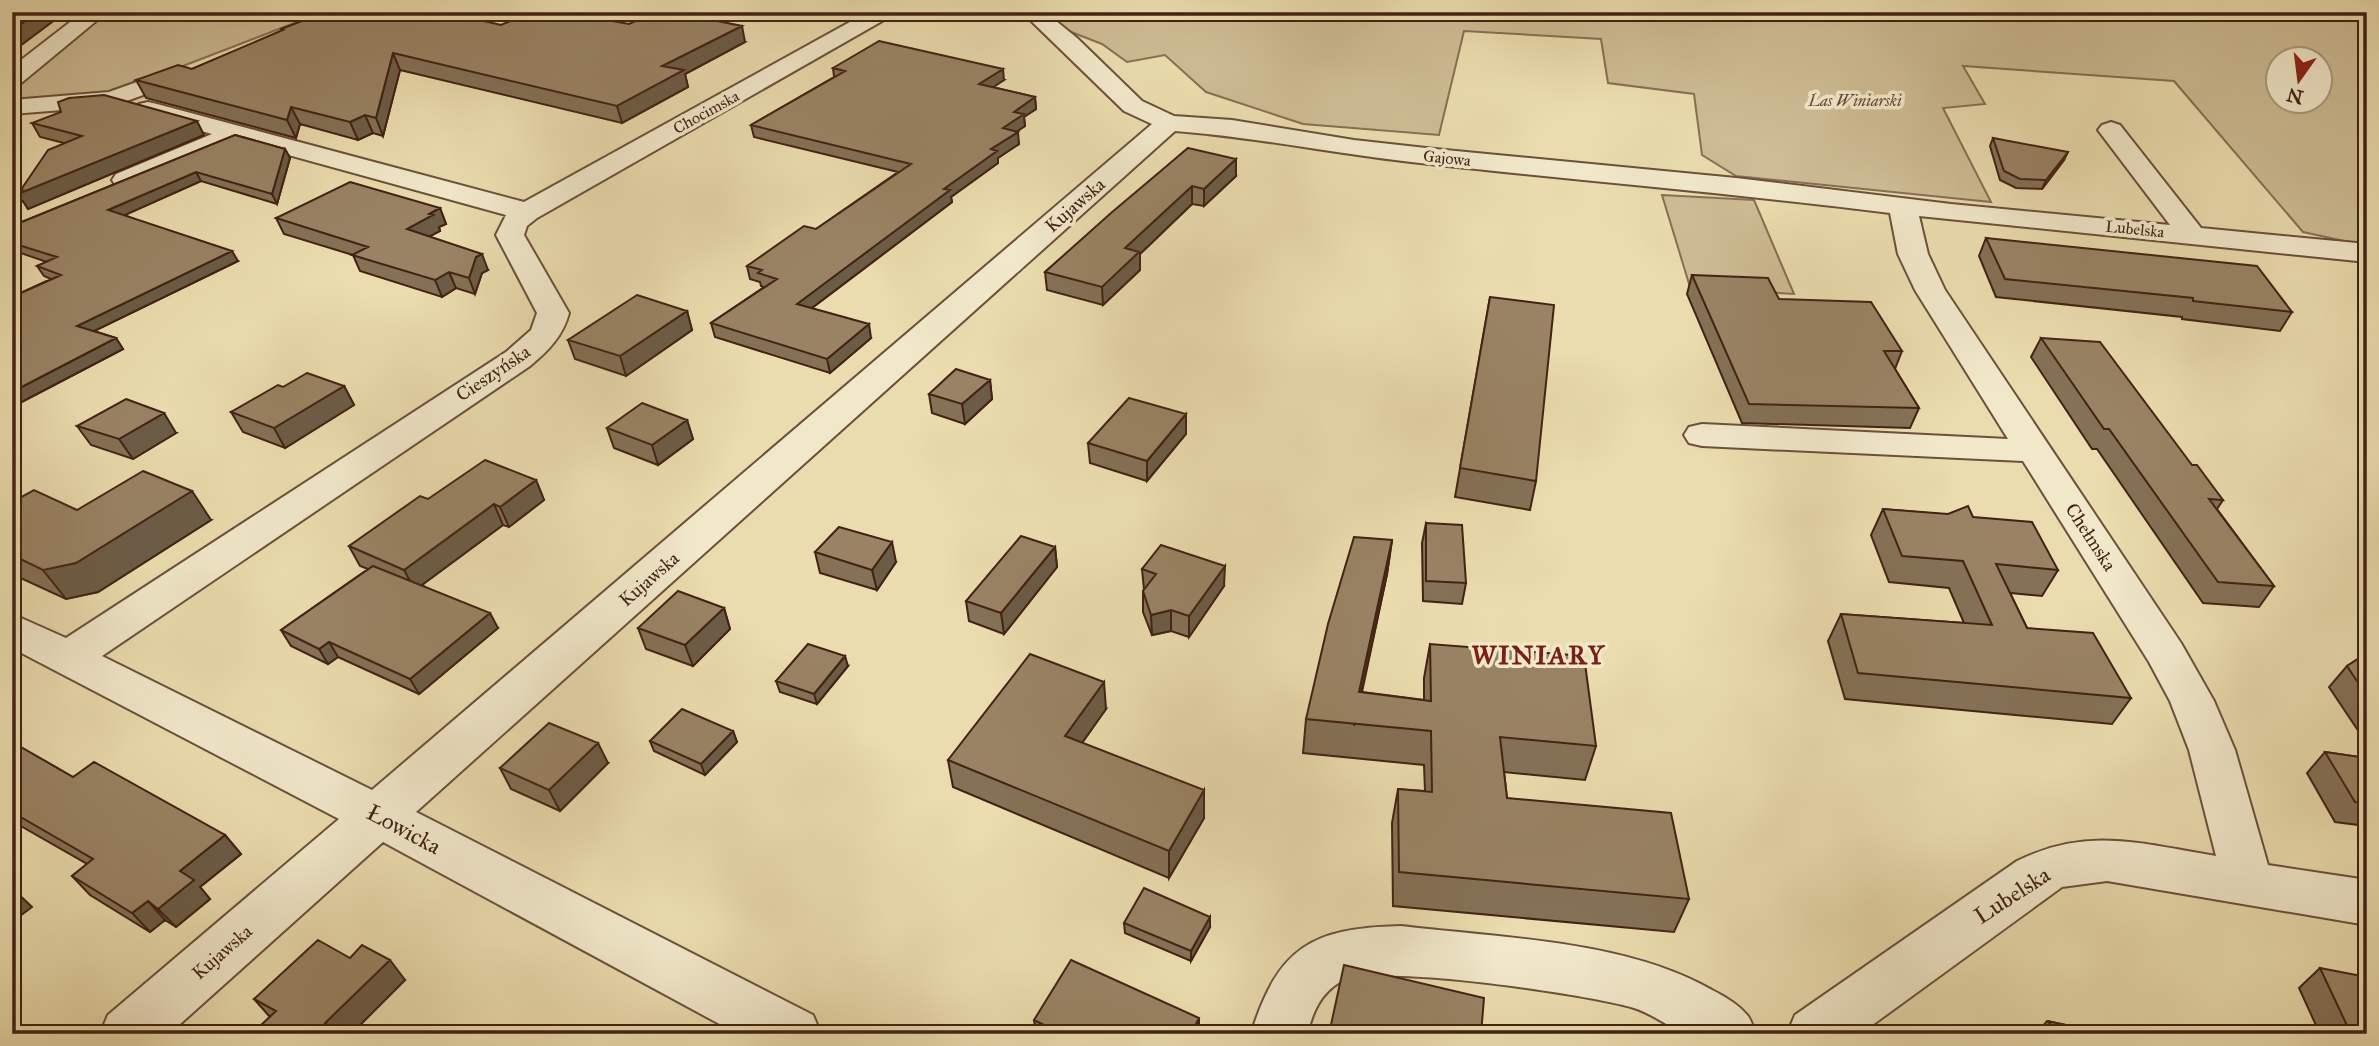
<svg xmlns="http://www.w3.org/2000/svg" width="2379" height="1046" font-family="'IM FELL Great Primer',serif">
	<rect width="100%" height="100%" fill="#eadcae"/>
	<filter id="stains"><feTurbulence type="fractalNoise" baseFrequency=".00286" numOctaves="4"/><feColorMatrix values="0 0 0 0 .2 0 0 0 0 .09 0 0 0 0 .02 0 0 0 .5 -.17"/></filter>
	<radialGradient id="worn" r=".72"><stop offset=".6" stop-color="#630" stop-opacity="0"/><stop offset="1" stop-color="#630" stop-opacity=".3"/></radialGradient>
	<!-- green -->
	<path fill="#cdbc94" stroke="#886f54" stroke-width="2" fill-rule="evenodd" d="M140,12H323L118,91L88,97L12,102V89L99,19Z
		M1043,12H2367V246L2303,232L2174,81L1963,66L1985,104L1943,108L1991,202L1736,176L1702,155L1694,94L1608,83L1601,39L1464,31L1439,135L1303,124L1206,92L1165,55L1127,62L1102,44L1066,30ZM2278,60H2320V102H2278Z
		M1662,195L1754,200L1794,294L1690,287Z"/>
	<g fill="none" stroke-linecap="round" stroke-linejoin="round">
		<!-- minor casing -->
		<g stroke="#6c503a" stroke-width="4">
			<path id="minor" d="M83,12H107L20,84L12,86V67Z
				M868,12H894L891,16L537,218L527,226L524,235L569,313C563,336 548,351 530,366L102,656L372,790L1152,124L1124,111L1022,12H1045L1077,38L1142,101L1174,116L1232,120L1354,140L1435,149L1736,178L1951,204L2170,225L2098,130L2102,125L2111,122L2120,125L2201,228L2367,244V262L1919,216L1928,254L1945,290L2181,643L2214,701L2235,750L2268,865L2367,880V925L2107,881L2062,887L1860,1034H1787L1795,1015L2017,861C2088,826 2142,844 2216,856L2189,750L2170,701L2149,662L2023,461L1702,446L1689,443L1684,435L1689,427L1702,424L2008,439L1915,290L1898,254L1890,213C1731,193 1571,180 1411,162C1332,153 1254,137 1175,131L416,812L813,1015L821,1034H738L383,842L169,1034H100L108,1015L339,819L12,648V614L66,638L506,352L531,330L537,313L496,235L506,215L238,141L134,186L125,188L116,186L112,180L116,174L212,134L139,114L136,109L139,104L148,102L157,104L524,202Z
				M176,68L184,70L188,75L184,80L113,106L12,114V100L109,92Z
				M1401,926C1500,938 1625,940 1712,990C1724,996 1738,1004 1747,1015C1751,1019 1753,1028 1756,1034C1736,1034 1705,1038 1687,1034C1674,1031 1652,1013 1634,1008C1592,995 1373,962 1340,982C1320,994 1313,1012 1307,1034H1251C1278,947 1312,928 1401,926Z"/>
		</g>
		<!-- minor -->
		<use href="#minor" fill="#f1e8ca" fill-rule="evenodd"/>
	</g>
	<!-- wall -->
	<path fill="#847156" stroke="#422214" stroke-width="2" d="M12,12H52L56,19L17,48H12Z
		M629,24L745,42L685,74L688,87L622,123L400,70L383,136L373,133L358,140L300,124L296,138L146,98L136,80L192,69L282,31L281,29Z
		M833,68L1004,80L992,87L1035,97L1036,109L1024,117L1025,126L1016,131L1019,144L998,158V163L951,197L952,202L812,308L871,338L830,373L715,337L711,323L764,287L761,286L760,282L750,279L747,266L816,229L898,172L754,137L751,125L834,77Z
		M32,123L204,135L28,209L23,201L21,190L64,143L40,137Z
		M235,135L285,149L290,158L277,204L201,181L124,215L238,261L94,331L116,338L123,349L12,407V297L51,279L44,276L37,266L47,262L12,250V226Z
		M1993,138L2064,160L2042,189L2016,188L2000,180L1990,146Z
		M1188,148L1236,176L1204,206L1192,204L1140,254V270L1103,305L1047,290L1045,272Z
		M440,208L446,224L439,227L440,231L429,236L488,270L482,273L475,294L456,288L442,297L360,271L353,255L284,234L276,218Z
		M1986,238L2292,312L2280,331L2182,319V317L1996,297L1979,256Z
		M1692,275L1779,299L1902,351L1895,369L1919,408L1910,428L1742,423L1687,294Z
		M1490,297L1536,481L1530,510L1455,497Z
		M687,311L692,330L626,376L575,359L568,340Z
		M2041,338L2192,465L2223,500L2217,509L2274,586L2259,607L2203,603L2097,449H2092L2031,357Z
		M990,380L992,399L965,424L932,413L929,394Z
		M344,386L354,405L285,448L243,432L231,412Z
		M1186,414V434L1147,481L1090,463L1088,443Z
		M687,420L693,439L658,465L614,448L607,428Z
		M77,426L176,433L133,459L91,445Z
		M536,480L544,500L509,527L503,525L422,585L498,628L419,694L338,657L328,664L291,646L281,630L368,569L360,566L349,546L428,499Z
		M12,502L77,510L211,520L98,592L66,599L12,574Z
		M1883,509L1973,517L2058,570L2042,596L2010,593L2027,628L2131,698L2112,724L1845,699L1828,641L1841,614L1964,623L1949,588L1889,582L1871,535Z
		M1426,523L1466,583L1462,604L1423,601L1422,543Z
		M1392,540L1387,574L1362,692L1424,700V678L1430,644L1596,746L1585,780L1504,772L1507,798L1689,899L1674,932L1393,906L1392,823L1398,789L1425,791L1424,765L1303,753L1306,719Z
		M1055,547L1057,567L1004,634L969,621L966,601Z
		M815,552L896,562L877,590L820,573Z
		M1142,569L1224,586L1189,637L1171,631L1152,635L1143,612V591L1144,590Z
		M724,608L730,629L693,666L646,649L638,628Z
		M2367,653V744L2329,687L2347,666Z
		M848,666L817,704L780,692L776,681Z
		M1106,709L1082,743L1204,818L1169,878L953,787L948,760Z
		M733,731L737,742L705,775L654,751L650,741Z
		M12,742L73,777L225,835L241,854L200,887L210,899L176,927L165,920L150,932L90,895L72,876L87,864L12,821Z
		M2325,752L2367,758V826L2335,822L2307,773Z
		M608,763L560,811L511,789L500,768Z
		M1124,923L1210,927L1191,961L1125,933Z
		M350,958L405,980L351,1034H264L258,1028L270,1017L254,999Z
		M2320,968L2367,1034H2320L2299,988Z
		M1199,1018V1034H1036L1034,1020Z
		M2047,1021L2108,1034H2036Z"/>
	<!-- shaded-wall -->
	<path fill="#6b5c46" stroke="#422214" stroke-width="2" d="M37,12H52L56,19L17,48L12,40V31Z
		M742,26L745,42L685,74L688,87L622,123L617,106L662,66Z
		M393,53L400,70L383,136L376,118Z
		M1003,69L1004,80L980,96L979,84Z
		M1035,97L1036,109L1024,117L1025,126L1004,140L1003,128L1014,112Z
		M291,107L300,124L296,138L287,120Z
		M365,115L373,133L358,140L350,122Z
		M197,121L204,135L28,209L23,201L12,206V194Z
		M1018,132L1019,144L998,158V163L951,197L952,202L800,317L797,304L944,189L991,149Z
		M285,149L290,158L277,204L272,194Z
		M2068,152L2064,160L2042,189L2046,180Z
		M1236,159V176L1204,206V189Z
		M196,172L201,181L114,220L108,210Z
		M1192,186V204L1140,254V270L1103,305L1102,287L1125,248Z
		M440,208L446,224L439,227L440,231L414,245L407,229L429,214Z
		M232,251L238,261L84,336L77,326Z
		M482,254L488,270L482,273L475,294L469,278L476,257Z
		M449,272L456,288L442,297L435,280Z
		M687,311L692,330L626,376L620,356Z
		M869,324L871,338L830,373L827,359Z
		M116,338L123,349L12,407V392Z
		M990,380L992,399L965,424L962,404Z
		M344,386L354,405L285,448L274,428Z
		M164,413L176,433L133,459L119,439Z
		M1186,414V434L1147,481V461Z
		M687,420L693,439L658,465L652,445Z
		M536,480L544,500L509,527L500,507Z
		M192,491L211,520L98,592L66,599L43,570Z
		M494,504L503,525L415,590L404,570Z
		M1392,540L1387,574L1354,726L1359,692Z
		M892,542L896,562L877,590L872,570Z
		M1055,547L1057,567L1004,634L1001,613Z
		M1225,566L1224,586L1189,637V616Z
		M724,608L730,629L693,666L685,645Z
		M1171,610V631L1152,635L1151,615Z
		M490,613L498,628L419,694L410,679Z
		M329,642L338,657L328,664L319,649Z
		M845,656L848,666L817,704L814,694Z
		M1104,682L1106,709L1067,764L1065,736Z
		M733,731L737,742L705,775L701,764Z
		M598,743L608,763L560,811L549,790Z
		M1204,790V818L1169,878V851Z
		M225,835L241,854L200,887L210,899L176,927L158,909L180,871Z
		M12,888L32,907L12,922Z
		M148,901L165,920L150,932L132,913Z
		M1210,917V927L1191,961V951Z
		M390,960L405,980L351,1034H334L325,1023Z
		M1199,1018V1034H1191Z"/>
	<!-- building -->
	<path fill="#998364" stroke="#422214" stroke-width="2" d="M12,12H37L12,31Z
		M325,12H445L501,25L531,12H563L629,24L655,12H673L742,26L662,66L684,70L617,106L393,53L376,118L365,115L350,122L291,107L287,120L136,80L178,65L192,69L285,29H281Z
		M879,41L1003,69L979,84L1035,97L1014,112L1024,114L1003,128L1018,132L991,149L997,151L944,189L950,190L797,304L869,324L827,359L711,323L777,279L758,273L762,270L747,266L804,226L816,229L911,164L751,125L845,71L833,68Z
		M104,95L197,121L18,194L48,150L82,136L32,123L61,112L58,102L69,98Z
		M235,135L285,149L272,194L196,172L108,210L232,251L77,326L116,338L12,392V297L61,275L37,266L57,257L12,243V226Z
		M1993,138L2068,152L2046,180L2020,179L2004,171Z
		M1188,148L1236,159L1204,189L1192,186L1125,248L1139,252L1102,287L1045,272L1111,213Z
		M350,182L440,208L429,214L433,215L407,229L482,254L476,257L469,278L449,272L435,280L352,255L368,247L276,218Z
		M12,187L22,190L12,194Z
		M1986,238L2257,266L2292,312L2193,301V298L2005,279Z
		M1692,275L1768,278L1779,299L1871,302L1902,351H1884L1919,408L1749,404Z
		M637,295L687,311L620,356L568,340Z
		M1490,297L1554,305L1536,481L1460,468Z
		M2041,338L2100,342L2192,465H2197L2223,500L2209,499L2274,586L2218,582L2109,429H2104Z
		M956,369L990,380L962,404L929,394Z
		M307,373L344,386L274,428L231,412L278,385L283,387Z
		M1129,398L1186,414L1147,461L1088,443Z
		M126,399L164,413L119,439L77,426Z
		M642,403L687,420L652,445L607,428Z
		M485,460L536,480L500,507L494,504L404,570L349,546L420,496L428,499Z
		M143,471L192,491L76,563L43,570L12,555V502L34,490L77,510Z
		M1968,506L1973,517L2032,522L2058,570L1996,564L2027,628L2093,633L2131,698L1858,673L1841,614L1992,625L1963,561L1902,556L1883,509L1948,514Z
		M1426,523L1462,525L1466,583L1426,581Z
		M839,527L892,542L872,570L815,552Z
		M1021,536L1055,547L1001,613L966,601Z
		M1354,537L1392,540L1359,692L1431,701L1430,644L1584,656L1596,746L1500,737L1507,798L1671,813L1689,899L1399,872L1398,789L1432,792L1431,731L1306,719L1328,624Z
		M1161,545L1225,566L1189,616L1171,610L1151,615L1143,591L1156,574L1142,569Z
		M373,566L490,613L410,679L329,642L319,649L281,630Z
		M678,591L724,608L685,645L638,628Z
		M808,644L845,656L814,694L776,681Z
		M2367,653V696L2347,666Z
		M1030,654L1104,682L1065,736L1204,790L1169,851L948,760Z
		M682,709L733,731L701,764L650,741Z
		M549,723L598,743L549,790L500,768Z
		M12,742L73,777L94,762L225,835L180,871L194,880L158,909L148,901L132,913L72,876L93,859L12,812Z
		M2325,752L2367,758V803L2355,802Z
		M1144,888L1210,917L1191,951L1124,923Z
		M318,940L350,958L362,945L390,960L325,1023L342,1034H267L258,1028L276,1011L254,999Z
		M1071,960L1199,1018L1191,1034H1062L1034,1020Z
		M1344,965L1484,998L1481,1034H1329Z
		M2320,968L2367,977V1034H2351Z
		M2047,1021L2108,1034H2062Z
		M2156,1030L2175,1034H2150Z"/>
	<g text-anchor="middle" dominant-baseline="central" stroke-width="7" stroke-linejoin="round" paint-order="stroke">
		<!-- far-park labels -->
		<g font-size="16" font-style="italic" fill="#654834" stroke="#f1e8ca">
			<text x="1855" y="100">Las Winiarski</text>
		</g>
		<!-- far-street labels -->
		<g font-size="16" fill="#422214" stroke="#f1e8ca">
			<text transform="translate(706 112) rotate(-29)">Chocimska</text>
			<text transform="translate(1447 158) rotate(6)">Gajowa</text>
			<text transform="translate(2135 229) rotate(6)">Lubelska</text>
		</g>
		<!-- street labels -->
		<g font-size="19" fill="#422214" stroke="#f1e8ca">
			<text transform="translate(1075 205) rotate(-41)">Kujawska</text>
			<text transform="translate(493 373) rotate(-34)">Cieszyńska</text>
			<text transform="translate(2091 537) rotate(57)">Chełmska</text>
			<text transform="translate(649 579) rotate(-41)">Kujawska</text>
			<text transform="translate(222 952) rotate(-41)">Kujawska</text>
		</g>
		<!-- near-street labels -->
		<g font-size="23" fill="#422214" stroke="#f1e8ca">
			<text transform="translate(404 829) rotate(28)">Łowicka</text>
			<text transform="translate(2012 895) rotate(-33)">Lubelska</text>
		</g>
		<!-- district labels -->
		<g font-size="26" font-weight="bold" letter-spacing="2" fill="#7a1f14" stroke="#f1e8ca">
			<text x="1539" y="655">WINIARY</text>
		</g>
	</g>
	<!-- margin -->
	<rect width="2379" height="1046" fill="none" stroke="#eadcae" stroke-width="42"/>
	<rect x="14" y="14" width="2351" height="1018" fill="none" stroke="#422214" stroke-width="3.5"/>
	<rect x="21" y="21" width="2337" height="1004" fill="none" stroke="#422214" stroke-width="2"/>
	<!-- north arrow -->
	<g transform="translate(2299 80) rotate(194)"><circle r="33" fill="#f1e8ca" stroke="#ab9981" stroke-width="2"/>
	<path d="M0-5L12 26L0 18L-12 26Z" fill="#8f2418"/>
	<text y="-10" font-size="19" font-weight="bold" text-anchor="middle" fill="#422214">N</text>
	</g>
	<rect width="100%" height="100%" filter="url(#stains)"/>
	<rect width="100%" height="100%" fill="url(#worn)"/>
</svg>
